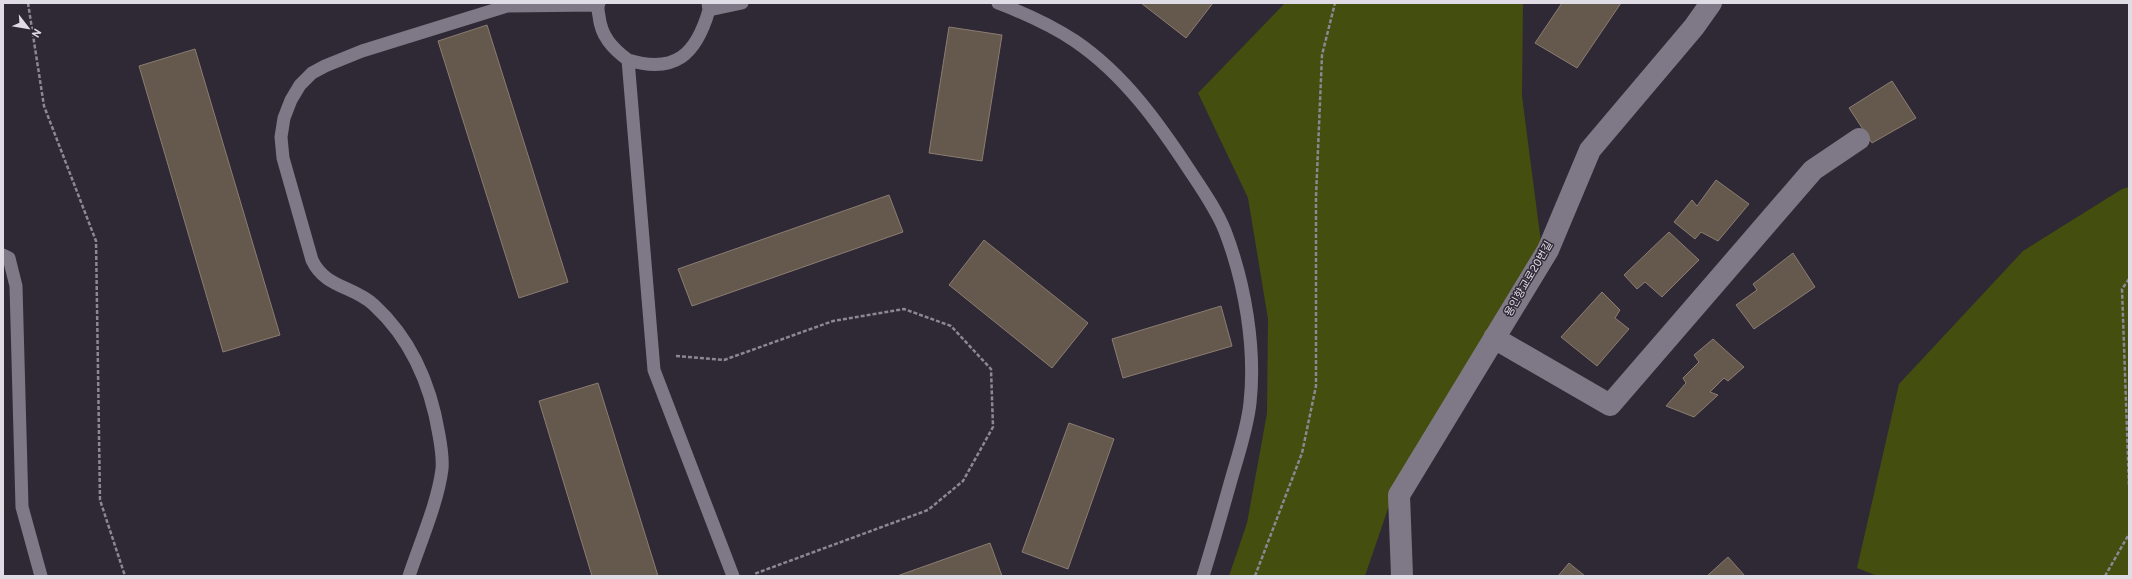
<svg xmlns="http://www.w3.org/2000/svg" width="2132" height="579" font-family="Overpass,'Noto Sans KR',sans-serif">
	<rect width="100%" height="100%" fill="#2f2835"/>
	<!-- green -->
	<path fill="#444e0f" d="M1285,3L1523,4L1522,96L1542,250L1394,491L1365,576H1229L1247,523L1267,413L1268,319L1248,198L1198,93Z
		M2129,187V576H1877L1857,568L1899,384L2023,251L2122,189Z"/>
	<!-- building -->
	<path fill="#65584d" stroke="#8b7d71" d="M1141,3H1213L1186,38Z
		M1562,3H1621L1577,68L1535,43Z
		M487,25L568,282L519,298L438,41Z
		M949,27L1002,35L982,161L929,153Z
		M195,49L280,335L223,352L139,66Z
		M1892,81L1916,118L1872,143L1849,108Z
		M1716,180L1749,204L1718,241L1701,232L1695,239L1674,222L1692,200L1697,206Z
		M889,195L903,232L692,306L678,269Z
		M1669,232L1699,260L1662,297L1645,282L1637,289L1624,275Z
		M984,240L1088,323L1052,368L949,285Z
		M1793,253L1815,287L1754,329L1736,305L1757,290L1753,284Z
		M1602,292L1620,310L1615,318L1629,329L1597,366L1561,337Z
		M1221,306L1232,346L1123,378L1112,339Z
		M1713,339L1744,367L1728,381L1724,378L1710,392L1718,395L1694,417L1666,406L1686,383L1683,378L1699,362L1694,355Z
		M598,383L658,576H592L539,401Z
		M1069,423L1114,439L1068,569L1022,552Z
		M990,543L1002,576H897Z
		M1728,557L1745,576H1707Z
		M1569,563L1585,576H1558Z"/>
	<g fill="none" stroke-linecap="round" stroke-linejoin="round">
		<!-- path -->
		<path stroke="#8c8792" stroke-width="2.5" stroke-dasharray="4 2" stroke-linecap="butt" d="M28,3L44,106L96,241L100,500L125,576
			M2129,279L2122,289L2129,487
			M676,356L724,360L833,321L904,309L951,326L991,369L993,427L963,481L928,510L754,574
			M1255,576L1302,453L1316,386V197L1322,55L1335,3
			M2105,576L2129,534"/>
		<!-- service -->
		<path stroke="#7f7887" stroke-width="13" d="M599,3C597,7 598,11 599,16C601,36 612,48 628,60L654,370L733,576
			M708,3L709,10L742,3
			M998,3C1024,13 1051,25 1075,41C1125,75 1160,125 1192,174C1204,192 1217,211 1225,231C1245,283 1256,348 1250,403C1247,430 1238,455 1231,480C1222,512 1213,544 1203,576
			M628,60C675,74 696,55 709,10
			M3,255L9,258L16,286L22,507L41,576
			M409,576C420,543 438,502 442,469C443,458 441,446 439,435C431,386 411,339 374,305C354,286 325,288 312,260L283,158L281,137L284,118L291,100L300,85L312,73L325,66L362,51L507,6L598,5"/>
		<!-- minor -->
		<path stroke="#7f7887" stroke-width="22" d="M1494,338L1610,405L1813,170L1859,139
			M1402,576L1399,495L1548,250L1590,150L1694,27L1711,3"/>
	</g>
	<g text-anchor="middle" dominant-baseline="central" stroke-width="3" stroke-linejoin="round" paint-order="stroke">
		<!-- street labels -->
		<g font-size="11" fill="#e0dce5" stroke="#2f2835">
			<text transform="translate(1529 279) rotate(-60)">용인향교로20번길</text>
		</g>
	</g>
	<!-- border -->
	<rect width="2132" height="579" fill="none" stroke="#e0dce5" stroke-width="8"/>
	<!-- north arrow -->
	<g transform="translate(28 28) rotate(121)" stroke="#2f2835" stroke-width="3" paint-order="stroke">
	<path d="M0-3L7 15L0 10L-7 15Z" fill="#e0dce5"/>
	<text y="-6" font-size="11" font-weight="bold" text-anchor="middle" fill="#e0dce5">N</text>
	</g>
</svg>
